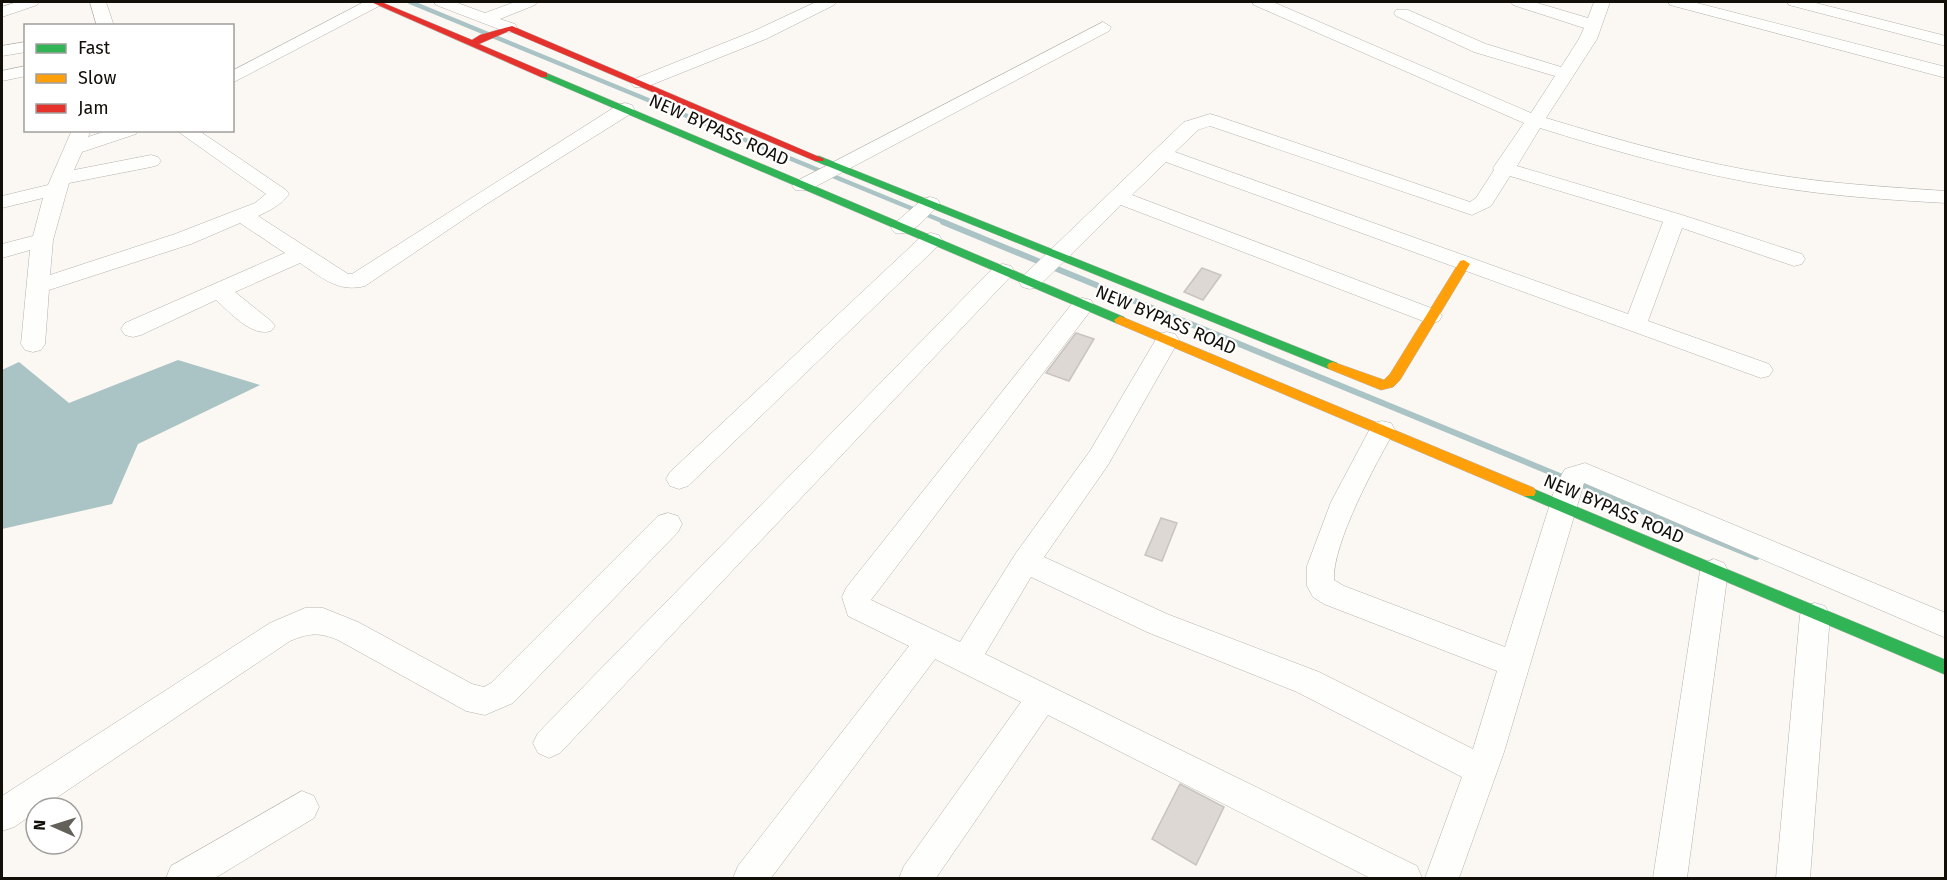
<svg xmlns="http://www.w3.org/2000/svg" width="1947" height="880" font-family="'Fira Sans',sans-serif">
	<rect width="100%" height="100%" fill="#fbf7f2"/>
	<!-- water -->
	<path fill="#aac3c4" d="M178,360L260,385L138,444L112,504L2,529V370L19,362L69,403Z"/>
	<g fill="none" stroke-linecap="round" stroke-linejoin="round">
		<!-- stream-far2 -->
		<path stroke="#aac3c4" stroke-width="4.5" d="M410,2L947,223"/>
		<!-- stream-far1 -->
		<path stroke="#aac3c4" stroke-width="6" d="M943,222L1567,479
			M1577,483L1644,510"/>
		<!-- stream -->
		<path stroke="#aac3c4" stroke-width="8" d="M1640,509L1756,556"/>
	</g>
	<!-- building -->
	<path fill="#ddd8d3" stroke="#c8c4bf" stroke-width="1.5" d="M1202,268L1221,275L1203,300L1184,292Z
		M1076,333L1094,339L1069,381L1046,373Z
		M1161,518L1177,523L1162,561L1145,555Z
		M1180,784L1224,807L1196,865L1152,839Z"/>
	<g fill="none" stroke-linecap="round" stroke-linejoin="round">
		<!-- street casing -->
		<g stroke="#b6b2ad" stroke-width="1">
			<path id="street" d="M17,2H39L37,5L2,17V7Z
				M90,2H106L114,26H97Z
				M364,2H383L381,5L232,83V71Z
				M434,2H455L485,13L515,2H537L535,5L500,19L515,24L517,28L509,33L436,5Z
				M816,2H836L834,5L766,39L646,87H634L631,83L634,79L754,31Z
				M1252,2H1273L1531,113L1555,76L1474,52L1396,16L1394,13L1396,10H1408L1486,44L1561,67L1579,39L1584,28L1513,5L1511,2H1534L1588,18L1594,2H1610L1597,39L1546,118C1622,141 1698,163 1777,175C1833,184 1889,187 1946,191V203C1889,200 1832,196 1776,187C1696,174 1617,152 1540,128L1517,166L1682,215L1802,254L1805,259L1802,264L1794,266L1682,228L1648,321L1769,364L1773,370L1769,376L1761,378L1166,162L1132,195L1439,311L1442,316L1439,321L1431,324L1423,321L1121,205L1038,287L1030,289L1022,287L1019,282L1022,277L1184,122L1210,114L1217,116L1470,202L1476,198L1494,170L1493,168L1524,123L1254,5ZM1210,126L1472,215L1491,206L1510,176L1663,222L1628,314L1175,152L1198,130Z
				M1668,2H1693L1946,67V78L1670,5Z
				M1787,2H1812L1946,36V46L1789,5Z
				M1103,22L1111,27L1109,31L809,190H795L792,186L795,182Z
				M26,42V52L2,56V46Z
				M26,66V76L2,81V71Z
				M625,103L632,105L634,109L632,113L485,205L365,286C338,293 321,277 300,263L235,292L271,321L275,326L271,331C251,337 231,313 216,300L141,335L133,337L125,335L121,329L125,323L285,253L240,223L191,244L49,290L45,344L41,350L33,352L25,350L21,344L30,250L2,258V244L33,236L43,198L2,208V196L48,185L72,130H91L88,137L109,130H138L136,134L82,152L74,170L151,155L158,157L161,161L158,165L151,167L69,183L53,240L50,275L175,234L255,203L266,194L176,130H198L286,190L289,194C281,205 269,211 258,216L348,274H352L618,105Z
				M930,197L937,199L940,203L937,207C925,218 912,237 895,233L891,228L895,223L923,199Z
				M931,233L939,235L942,240L939,245L688,486L679,489L670,486L666,479L670,472L923,235Z
				M1003,264L1011,266L1014,271L1011,276L560,753L549,758L538,753L533,743L538,733L995,266Z
				M1083,298L1091,300L1094,305L1091,310L871,600L960,642L1016,553L1090,451L1159,334L1167,332L1175,334L1179,340L1108,465L1044,557L1167,614L1319,672L1473,749L1497,671L1324,604L1313,597L1307,586V566L1331,502L1373,423L1382,421L1391,423L1395,430C1376,463 1332,544 1334,580L1344,586L1505,647L1556,485L1565,469L1585,463L1946,613V638L1584,483L1504,752L1459,878H1425L1462,777L1297,692L1147,632L1031,577L985,654L1417,866L1422,878H1370L1048,715L936,878H899L904,866L1021,702L935,659L771,878H733L738,866L909,646L848,616L842,597L846,588L1075,300Z
				M668,513L678,516L682,524L678,532L513,703L485,715L466,711L338,640C319,632 309,633 290,641L41,808H36V812L14,827L2,831V796L270,623L305,608H323L358,622L472,684L484,687L491,683L658,516Z
				M1714,559L1724,563L1728,571L1687,878H1653L1700,571L1704,563Z
				M1815,603L1825,606L1830,615L1810,878H1776L1800,615L1805,606Z
				M302,791L314,796L319,807L314,818L215,878H166L171,866Z"/>
		</g>
		<!-- fast casing -->
		<g stroke="#b6b2ad" stroke-width="1">
			<path id="fast" d="M544,72L1124,317L1126,320L1120,324L1116,323L541,77L539,75Z
				M819,156L1337,363L1339,366L1337,369H1329L815,161V157Z
				M1529,487L1946,660V675L1524,496L1522,492L1524,488Z"/>
		</g>
		<!-- slow casing -->
		<g stroke="#b6b2ad" stroke-width="1">
			<path id="slow" d="M1464,260L1470,264L1400,380L1393,387L1381,390L1329,369L1327,366L1329,363L1333,362L1384,380L1390,374L1460,261Z
				M1120,316L1534,488L1536,492L1534,496H1524L1116,323L1114,320Z"/>
		</g>
		<!-- jam casing -->
		<g stroke="#b6b2ad" stroke-width="1">
			<path id="jam" d="M371,2H381L472,40L480,35L512,26L824,159L823,161H815L509,31L479,44L547,73V77H541Z"/>
		</g>
		<!-- street -->
		<use href="#street" fill="#fefefd" fill-rule="evenodd"/>
		<!-- fast -->
		<use href="#fast" fill="#30b455" fill-rule="evenodd"/>
		<!-- slow -->
		<use href="#slow" fill="#ff9f0a" fill-rule="evenodd"/>
		<!-- jam -->
		<use href="#jam" fill="#e5322d" fill-rule="evenodd"/>
	</g>
	<g text-anchor="middle" dominant-baseline="central" stroke-width="4.5" stroke-linejoin="round" paint-order="stroke">
		<!-- street labels -->
		<g font-size="18" fill="#120e08" stroke="#fff">
			<text transform="translate(719 130) rotate(24)">NEW BYPASS ROAD</text>
			<text transform="translate(1166 320) rotate(23)">NEW BYPASS ROAD</text>
			<text transform="translate(1614 509) rotate(23)">NEW BYPASS ROAD</text>
		</g>
	</g>
	<!-- border -->
	<rect width="1947" height="880" fill="none" stroke="#120e08" stroke-width="6"/>
	<!-- legend -->
	<rect x="24" y="24" width="210" height="108" fill="#ffffff" stroke="#a09f9c" stroke-width="1.5"/>
	<rect x="36" y="44" width="30" height="9" fill="#30b455" stroke="#a09f9c" stroke-width="1.5"/>
	<text x="78" y="54" font-size="18" fill="#120e08">Fast</text>
	<rect x="36" y="74" width="30" height="9" fill="#ff9f0a" stroke="#a09f9c" stroke-width="1.5"/>
	<text x="78" y="84" font-size="18" fill="#120e08">Slow</text>
	<rect x="36" y="104" width="30" height="9" fill="#e5322d" stroke="#a09f9c" stroke-width="1.5"/>
	<text x="78" y="114" font-size="18" fill="#120e08">Jam</text>
	<!-- north arrow -->
	<g transform="translate(54 826) rotate(273)"><circle r="28" fill="#ffffff" stroke="#a09f9c" stroke-width="1.5"/>
	<path d="M0-4.5L10 22L0 15L-10 22Z" fill="#64605a"/>
	<text y="-9" font-size="16" font-weight="bold" text-anchor="middle" fill="#120e08">N</text>
	</g>
</svg>
